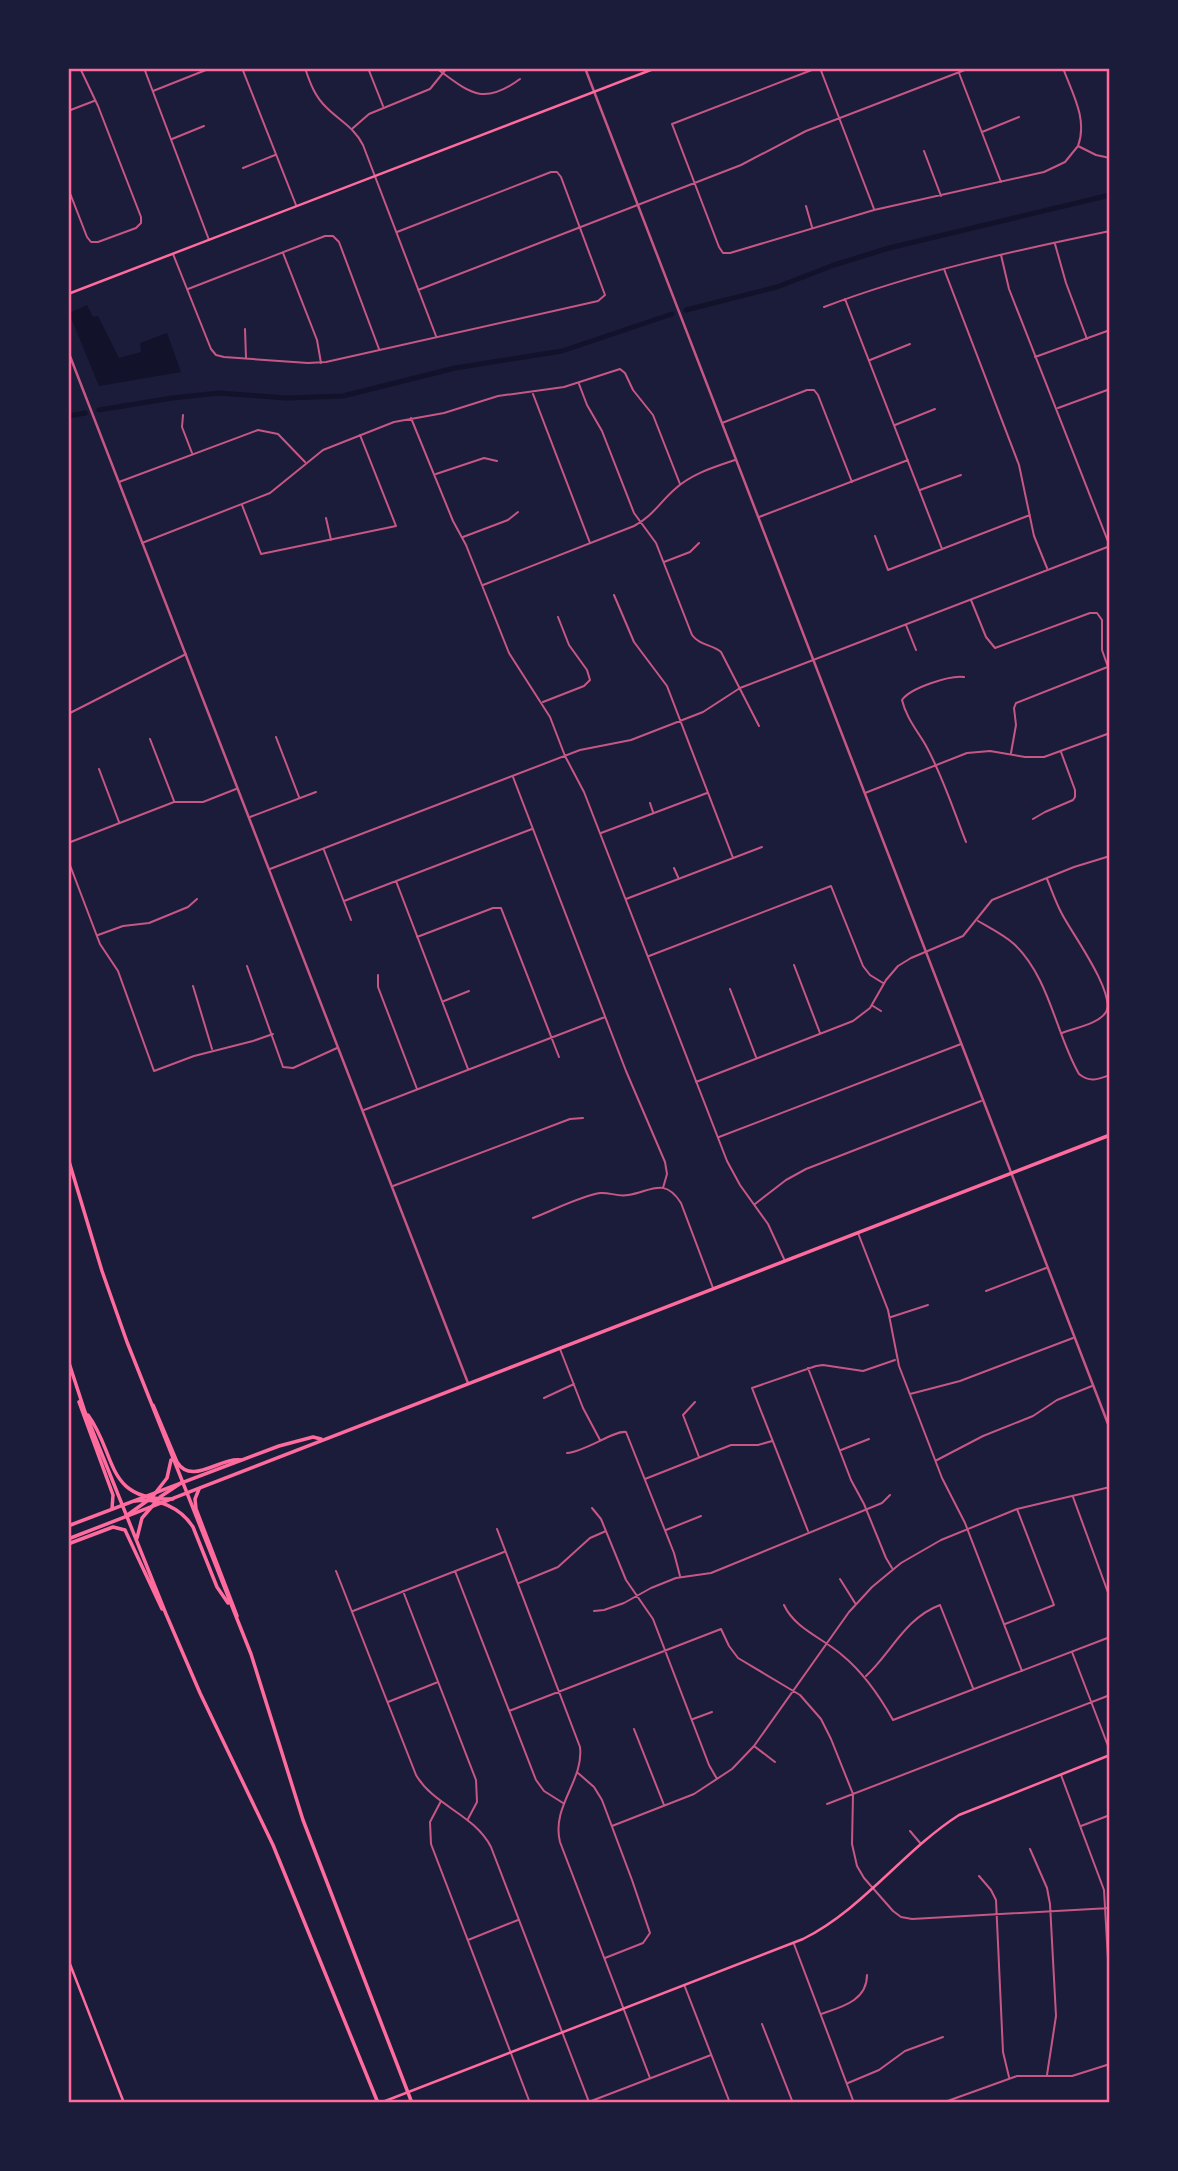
<svg xmlns="http://www.w3.org/2000/svg" width="1178" height="2171" font-family="Arial,sans-serif">
	<rect width="100%" height="100%" fill="#1b1b3a"/>
	<!-- water -->
	<path fill="#12122b" d="M87,305L93,317L98,316L119,358L141,352L140,343L167,333L181,372L99,386L69,313Z"/>
	<g fill="none" stroke-linecap="round" stroke-linejoin="round">
		<!-- canal -->
		<path stroke="#12122b" stroke-width="5" d="M686,310L777,287L834,265L889,248L1110,195
			M99,410L172,398L219,393L286,398L343,396L455,368L562,351L672,314
			M68,416L85,413"/>
		<!-- minor -->
		<path stroke="#c65784" stroke-width="2" d="M144,68L209,240
			M242,68L296,205
			M305,68C310,83 315,97 327,108C340,121 354,127 363,145L436,336
			M368,68L383,106
			M436,68C469,92 482,107 520,79
			M817,68L672,124L719,247L723,253H730L874,210L1044,172L1065,162L1078,146L1096,155L1110,158
			M820,68L874,209
			M1063,68C1072,93 1088,119 1078,146
			M959,73L1001,182
			M153,91L211,68
			M68,111L94,101
			M353,128L369,114L430,89L447,68
			M982,132L1019,117
			M172,139L204,126
			M924,151L941,196
			M243,168L275,155
			M68,188L87,237L91,242H98L136,228L141,223V217L98,106L80,68
			M806,206L812,227
			M1055,244L1066,283L1087,339
			M283,253L317,340L321,363
			M173,254L211,349L216,355L224,357L308,363L326,362L598,301L605,295L561,177L557,172H551L397,232
			M1001,255L1009,289L1109,544
			M944,269L1019,465L1034,536L1047,568
			M188,289L325,236H333L339,242L379,349
			M418,290L741,165L806,131L970,68
			M845,299L942,549
			M824,307C916,272 1013,251 1110,231
			M245,329L246,358
			M1035,357L1110,330
			M870,360L910,344
			M579,384L587,405L602,431L634,513L656,543L692,635C700,646 712,644 721,652L759,726
			M533,394L590,543
			M1058,408L1110,389
			M183,415L182,427L192,453
			M411,418L453,521L466,545L509,653L550,717L565,756L584,792L727,1161L740,1185L768,1224L784,1259
			M722,423L807,390H814L818,395L852,482
			M895,425L935,409
			M436,474L484,458L497,461
			M119,482L258,430L278,434L305,462
			M920,490L961,475
			M242,505L261,554L396,526L360,435
			M759,517L908,460
			M326,518L331,540
			M875,536L888,570L1030,515
			M463,537L508,520L518,512
			M142,543L270,493L323,450L394,422L444,413L498,396L564,387L620,369L625,373L633,390L653,415L680,484
			M664,562L690,552L699,543
			M483,585L634,526C652,517 660,502 675,489C691,474 714,467 735,460
			M614,595L634,642L667,686L733,858
			M971,600L986,637L995,648L1090,613H1097L1102,620V650L1108,667
			M906,625L916,650
			M964,677C950,675 910,688 902,700C906,717 916,729 925,744C942,774 953,809 966,842
			M543,702L584,686L590,680L587,670L569,645L558,617
			M68,714L186,654
			M276,737L299,797
			M150,739L174,801
			M1011,753L1016,725L1014,708L1016,703L1110,666
			M99,769L119,822
			M513,777L626,1071L665,1162L667,1174L663,1188
			M865,793L967,753L990,751L1025,757H1044L1110,733
			M650,803L653,812
			M250,817L316,792
			M1033,819L1045,812L1073,800L1075,797V790L1061,752
			M601,833L707,793
			M68,843L174,802H203L236,789
			M324,850L351,920
			M68,860L100,944L118,971L154,1071L194,1056L253,1041L273,1034
			M674,868L678,877
			M270,869L580,750L631,740L703,712L740,688L1110,546
			M1047,879C1052,891 1056,903 1062,914C1071,932 1116,993 1106,1012C1099,1024 1074,1028 1062,1033
			M396,881L468,1069
			M626,899L762,847
			M344,901L532,829
			M978,921C990,928 1004,935 1014,944C1050,978 1056,1035 1079,1074C1090,1083 1099,1079 1110,1075
			M98,935L123,926L149,923L188,907L197,899
			M417,937L493,908H501L559,1057
			M649,956L831,886L863,966L870,975L883,983
			M794,965L820,1033
			M247,966L283,1067L293,1068L337,1048
			M378,975V987L417,1089
			M193,986L212,1049
			M730,989L756,1057
			M444,1001L469,991
			M873,1006L881,1011
			M696,1082L853,1021L870,1008L886,980L898,966L911,958L963,936L992,900L1074,867L1110,856
			M364,1110L605,1017
			M719,1137L961,1044
			M393,1186L570,1119L583,1118
			M755,1204L786,1180L806,1169L981,1101
			M533,1218C554,1210 578,1197 600,1193C609,1192 618,1197 628,1195C650,1192 664,1176 681,1203L713,1288
			M858,1233L888,1310L899,1366L942,1478L965,1523L1022,1671
			M986,1291L1046,1268
			M891,1317L928,1305
			M560,1349L583,1408L600,1440
			M808,1368L851,1480L864,1504L886,1558L892,1568
			M910,1394L960,1381L1073,1338
			M544,1398L574,1384
			M695,1402L683,1415L699,1457
			M841,1450L869,1439
			M567,1453C587,1451 614,1430 626,1432L674,1553L680,1576
			M937,1460L983,1436L1033,1416L1057,1400L1092,1386
			M645,1479L731,1445H758L772,1441
			M1073,1497L1110,1598
			M592,1508L601,1519L626,1580L653,1619L709,1765L717,1779
			M497,1529L580,1747C584,1781 551,1806 560,1842L650,2078
			M666,1530L701,1516
			M808,1531L752,1388L816,1366L823,1365L863,1371L895,1360
			M336,1571L416,1775C434,1806 474,1814 491,1847L589,2102
			M455,1571L536,1780L544,1791L563,1803
			M840,1579L855,1603
			M519,1583L558,1567L590,1538L606,1531
			M403,1591L476,1780L477,1802L468,1819
			M784,1605C795,1629 823,1638 842,1655C864,1673 879,1695 893,1720L1110,1637
			M353,1611L504,1552
			M594,1611L604,1610L624,1603L651,1588L676,1578L711,1573L882,1503L890,1495
			M1005,1624L1054,1605L1017,1509
			M1072,1652L1110,1751
			M866,1676C891,1653 905,1618 940,1605L973,1688
			M388,1702L438,1682
			M509,1711L721,1629L729,1646L738,1658L800,1695L821,1719L831,1739L853,1794L852,1844L857,1866L864,1878L893,1911L901,1917L912,1919L1110,1908
			M693,1719L712,1712
			M634,1729L664,1805
			M754,1746L775,1762
			M578,1773L594,1787L602,1800L632,1880L650,1933L643,1943L605,1958
			M1061,1775L1104,1890L1110,1994
			M441,1801L430,1822L431,1844L530,2103
			M827,1804L1110,1695
			M612,1826L694,1794L732,1769L754,1746L849,1612L872,1587L901,1563L941,1540L1017,1509L1110,1487
			M1081,1826L1110,1815
			M910,1831L921,1844
			M1030,1849L1047,1888L1050,1904L1056,2016L1047,2075
			M979,1876L991,1890L996,1900L1003,2052L1009,2077
			M468,1940L518,1920
			M794,1944L854,2103
			M685,1987L730,2103
			M821,2014C841,2007 867,2001 867,1975
			M762,2024L793,2103
			M848,2083L879,2070L905,2051L943,2037
			M586,2103L711,2055
			M942,2103L1017,2076H1072L1110,2064"/>
		<!-- tertiary -->
		<path stroke="#c65784" stroke-width="2.5" d="M585,68L1110,1429
			M68,351L468,1383"/>
		<!-- secondary -->
		<path stroke="#ff6b9d" stroke-width="2.5" d="M68,294L656,68
			M68,1959L124,2103
			M380,2103L803,1939C863,1909 903,1851 959,1815L1110,1755"/>
		<!-- primary -->
		<path stroke="#ff6b9d" stroke-width="3.5" d="M68,1526L279,1446L313,1437L321,1439
			M68,1539L1110,1135"/>
		<!-- trunk -->
		<path stroke="#ff6b9d" stroke-width="3.5" d="M68,1158L102,1271L127,1342L251,1654L303,1820L412,2103
			M68,1360L85,1412L166,1614L200,1693L273,1845L378,2103
			M79,1402L113,1495L112,1509
			M153,1405L177,1462C192,1486 220,1457 241,1460
			M88,1415C117,1454 104,1501 173,1499
			M199,1489L195,1499L196,1509L237,1616
			M153,1496L167,1478L171,1460
			M160,1497L181,1483
			M135,1501C157,1497 181,1508 193,1527L217,1587L228,1603
			M126,1516L147,1501
			M137,1538L142,1518L155,1503
			M68,1544L113,1527L125,1530L162,1609"/>
	</g>
	<!-- border -->
	<rect width="1178" height="2171" fill="none" stroke="#1b1b3a" stroke-width="140"/>
	<rect x="70" y="70" width="1038" height="2031" fill="none" stroke="#ff6b9d" stroke-width="2.5"/>
</svg>
